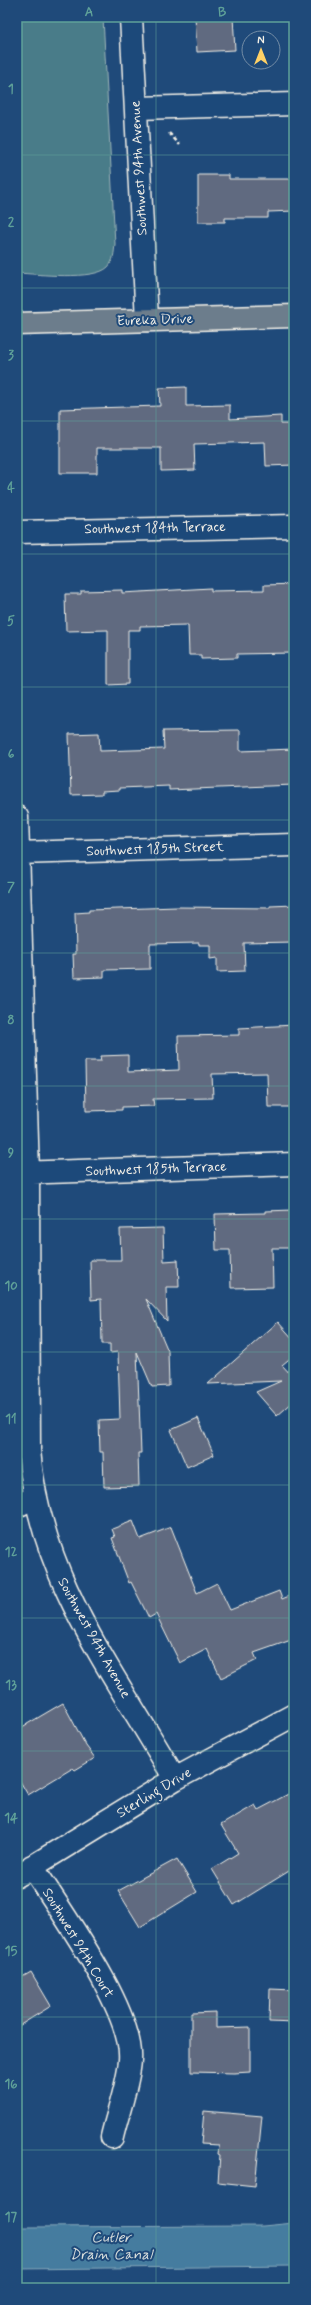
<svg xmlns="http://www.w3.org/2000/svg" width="311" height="2305" font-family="Mynerve,sans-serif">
	<rect width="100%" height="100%" fill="#1f4a7a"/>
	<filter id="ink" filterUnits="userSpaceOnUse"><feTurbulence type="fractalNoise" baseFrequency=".025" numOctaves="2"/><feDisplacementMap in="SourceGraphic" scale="8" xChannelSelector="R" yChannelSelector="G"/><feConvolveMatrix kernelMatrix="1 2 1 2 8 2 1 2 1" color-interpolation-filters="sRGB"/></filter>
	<g filter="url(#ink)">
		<!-- green -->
		<path fill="#4a7c89" stroke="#9fb6b8" d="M17,17H103L115,244C114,252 114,261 108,267C94,281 37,274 17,273Z"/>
		<!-- water -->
		<path fill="#447c9f" stroke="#8aabbc" d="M294,2223V2266L17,2269V2227L263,2226Z"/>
		<!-- building -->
		<path fill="#606b80" stroke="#f4f1e8" d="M195,17H233L235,50L197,52Z
			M198,175H229V179H294V211L268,212V218H225V222H198Z
			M186,387V406L230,405V419L281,416V424H294V465L266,466L265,442L194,444L195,470L161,471V448H97V473H60V409L160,406L159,388Z
			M294,584V653L237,654V658L201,659V655H189L188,625L140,626V630H128V684L108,685V630L66,631L65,594H81V591L122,590V593L211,588V591L264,590V585Z
			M240,730V751L294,749V785L169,790V786L120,788V790L102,791V794L71,795L69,734L99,733L100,751L164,749L163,731Z
			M294,905V942L244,943L245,971L217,972V958L210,959V945H199V943L150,944V969L104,970V977L74,978L73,954H76L75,913L89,912V910L177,907L270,908V906Z
			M294,1025V1107H268L267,1073L212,1074L213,1098L153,1099L154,1106L122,1107V1110L86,1111L85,1061H101L100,1056L128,1055V1072L179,1070L178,1036L239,1035V1028Z
			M293,1210L294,1240L291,1241V1248H272L273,1287L231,1288L230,1250H216L215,1214L265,1213V1211Z
			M163,1228L164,1261L178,1260L179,1287H166L167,1321L146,1299L168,1351L169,1386L152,1387L137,1352L141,1453H138L139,1486L104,1487L103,1452H100L99,1420L120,1419L118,1352L110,1353V1344H102L101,1299L91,1300L90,1260H121L120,1229Z
			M278,1322L294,1340V1355L282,1365L292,1376H294V1401L277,1416L256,1392L281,1381L208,1384Z
			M198,1418L214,1455L187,1467L171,1430Z
			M133,1521L140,1539L171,1527L197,1593L217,1583L230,1610L279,1591L282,1599L294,1594V1639L254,1653L257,1660L221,1678L207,1649L180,1663L156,1614L149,1618L131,1582L129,1583L112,1538L115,1537L112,1529Z
			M63,1703L86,1746L95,1758L75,1770L73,1768L28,1795L17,1776V1730Z
			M294,1791V1868L234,1905L212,1869L238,1853L221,1825L255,1805L258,1810Z
			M177,1859L197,1892L140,1927L118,1891Z
			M31,1972L51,2006L17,2027V1980Z
			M270,1989L294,1990V2023L269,2022Z
			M216,2012V2028L250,2027V2072L234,2073L191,2072V2013Z
			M204,2111L262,2116L255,2186L218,2182L220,2155L218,2154L219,2145L201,2144Z"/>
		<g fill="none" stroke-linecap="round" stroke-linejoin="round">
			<!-- minor casing -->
			<g stroke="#f4f1e8" stroke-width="25">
				<path id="minor" d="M131,17L147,320
					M136,108L294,104
					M17,532L294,526
					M17,817L28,1173L29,1450C39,1579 114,1672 175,1779
					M17,853L294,845
					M17,1173L294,1164
					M17,1506L35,1497
					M32,1866C59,1909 134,2011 130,2060C129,2082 117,2115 112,2137
					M17,1876L175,1779L294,1715"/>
			</g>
			<!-- major casing -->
			<g stroke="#f4f1e8" stroke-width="25">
				<path id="major" d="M17,324L294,316"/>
			</g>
			<!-- path -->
			<path stroke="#f4f1e8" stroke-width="2.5" stroke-dasharray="4 3" stroke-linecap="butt" d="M169,133L180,145"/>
			<!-- minor -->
			<use href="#minor" stroke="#1f4a7a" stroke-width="22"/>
			<!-- major -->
			<use href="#major" stroke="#6c7d8c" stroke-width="22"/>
		</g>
	</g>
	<!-- grid -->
	<path fill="none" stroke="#5fa199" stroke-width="1" stroke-opacity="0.55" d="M156,17V2288M17,155H294M17,288H294M17,421H294M17,554H294M17,687H294M17,820H294M17,953H294M17,1086H294M17,1219H294M17,1352H294M17,1485H294M17,1618H294M17,1751H294M17,1884H294M17,2017H294M17,2150H294"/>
	<g text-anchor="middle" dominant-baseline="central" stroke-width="4" stroke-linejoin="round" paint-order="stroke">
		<!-- street labels -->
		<g font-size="14" fill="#f4f1e8" stroke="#1f4a7a">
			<text transform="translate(139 168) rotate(-93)">Southwest 94th Avenue</text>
			<text transform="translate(155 320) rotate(-2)">Eureka Drive</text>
			<text transform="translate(155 528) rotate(-1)">Southwest 184th Terrace</text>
			<text transform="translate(155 849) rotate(-2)">Southwest 185th Street</text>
			<text transform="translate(156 1169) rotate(-2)">Southwest 185th Terrace</text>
			<text transform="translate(94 1638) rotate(61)">Southwest 94th Avenue</text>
			<text transform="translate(154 1793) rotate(-31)">Sterling Drive</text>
			<text transform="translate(78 1943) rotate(59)">Southwest 94th Court</text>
		</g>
		<!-- water labels -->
		<g font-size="15" font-style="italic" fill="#dadfdd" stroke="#1f4a7a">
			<text x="111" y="2238">Cutler<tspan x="111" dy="17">Drain Canal</tspan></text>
		</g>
	</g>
	<!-- margin -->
	<rect width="311" height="2305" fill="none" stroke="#1f4a7a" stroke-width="44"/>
	<!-- north arrow -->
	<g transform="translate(261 50)"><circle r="19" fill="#1f4a7a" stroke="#748da6"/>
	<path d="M0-3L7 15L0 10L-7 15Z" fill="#ffd166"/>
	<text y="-6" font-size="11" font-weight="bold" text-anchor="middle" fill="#f4f1e8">N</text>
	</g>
	<rect x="22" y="22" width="267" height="2261" fill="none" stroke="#5fa199" stroke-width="1.5"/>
	<g font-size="13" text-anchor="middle" font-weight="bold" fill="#5fa199">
		<text x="89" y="16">A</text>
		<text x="222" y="16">B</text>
		<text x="11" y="93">1</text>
		<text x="11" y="226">2</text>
		<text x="11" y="359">3</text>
		<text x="11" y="492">4</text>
		<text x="11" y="625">5</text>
		<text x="11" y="758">6</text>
		<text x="11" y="891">7</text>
		<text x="11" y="1024">8</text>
		<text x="11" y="1157">9</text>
		<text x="11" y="1290">10</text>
		<text x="11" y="1423">11</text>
		<text x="11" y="1556">12</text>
		<text x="11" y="1689">13</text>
		<text x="11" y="1822">14</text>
		<text x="11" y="1955">15</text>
		<text x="11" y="2088">16</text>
		<text x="11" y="2221">17</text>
	</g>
</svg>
